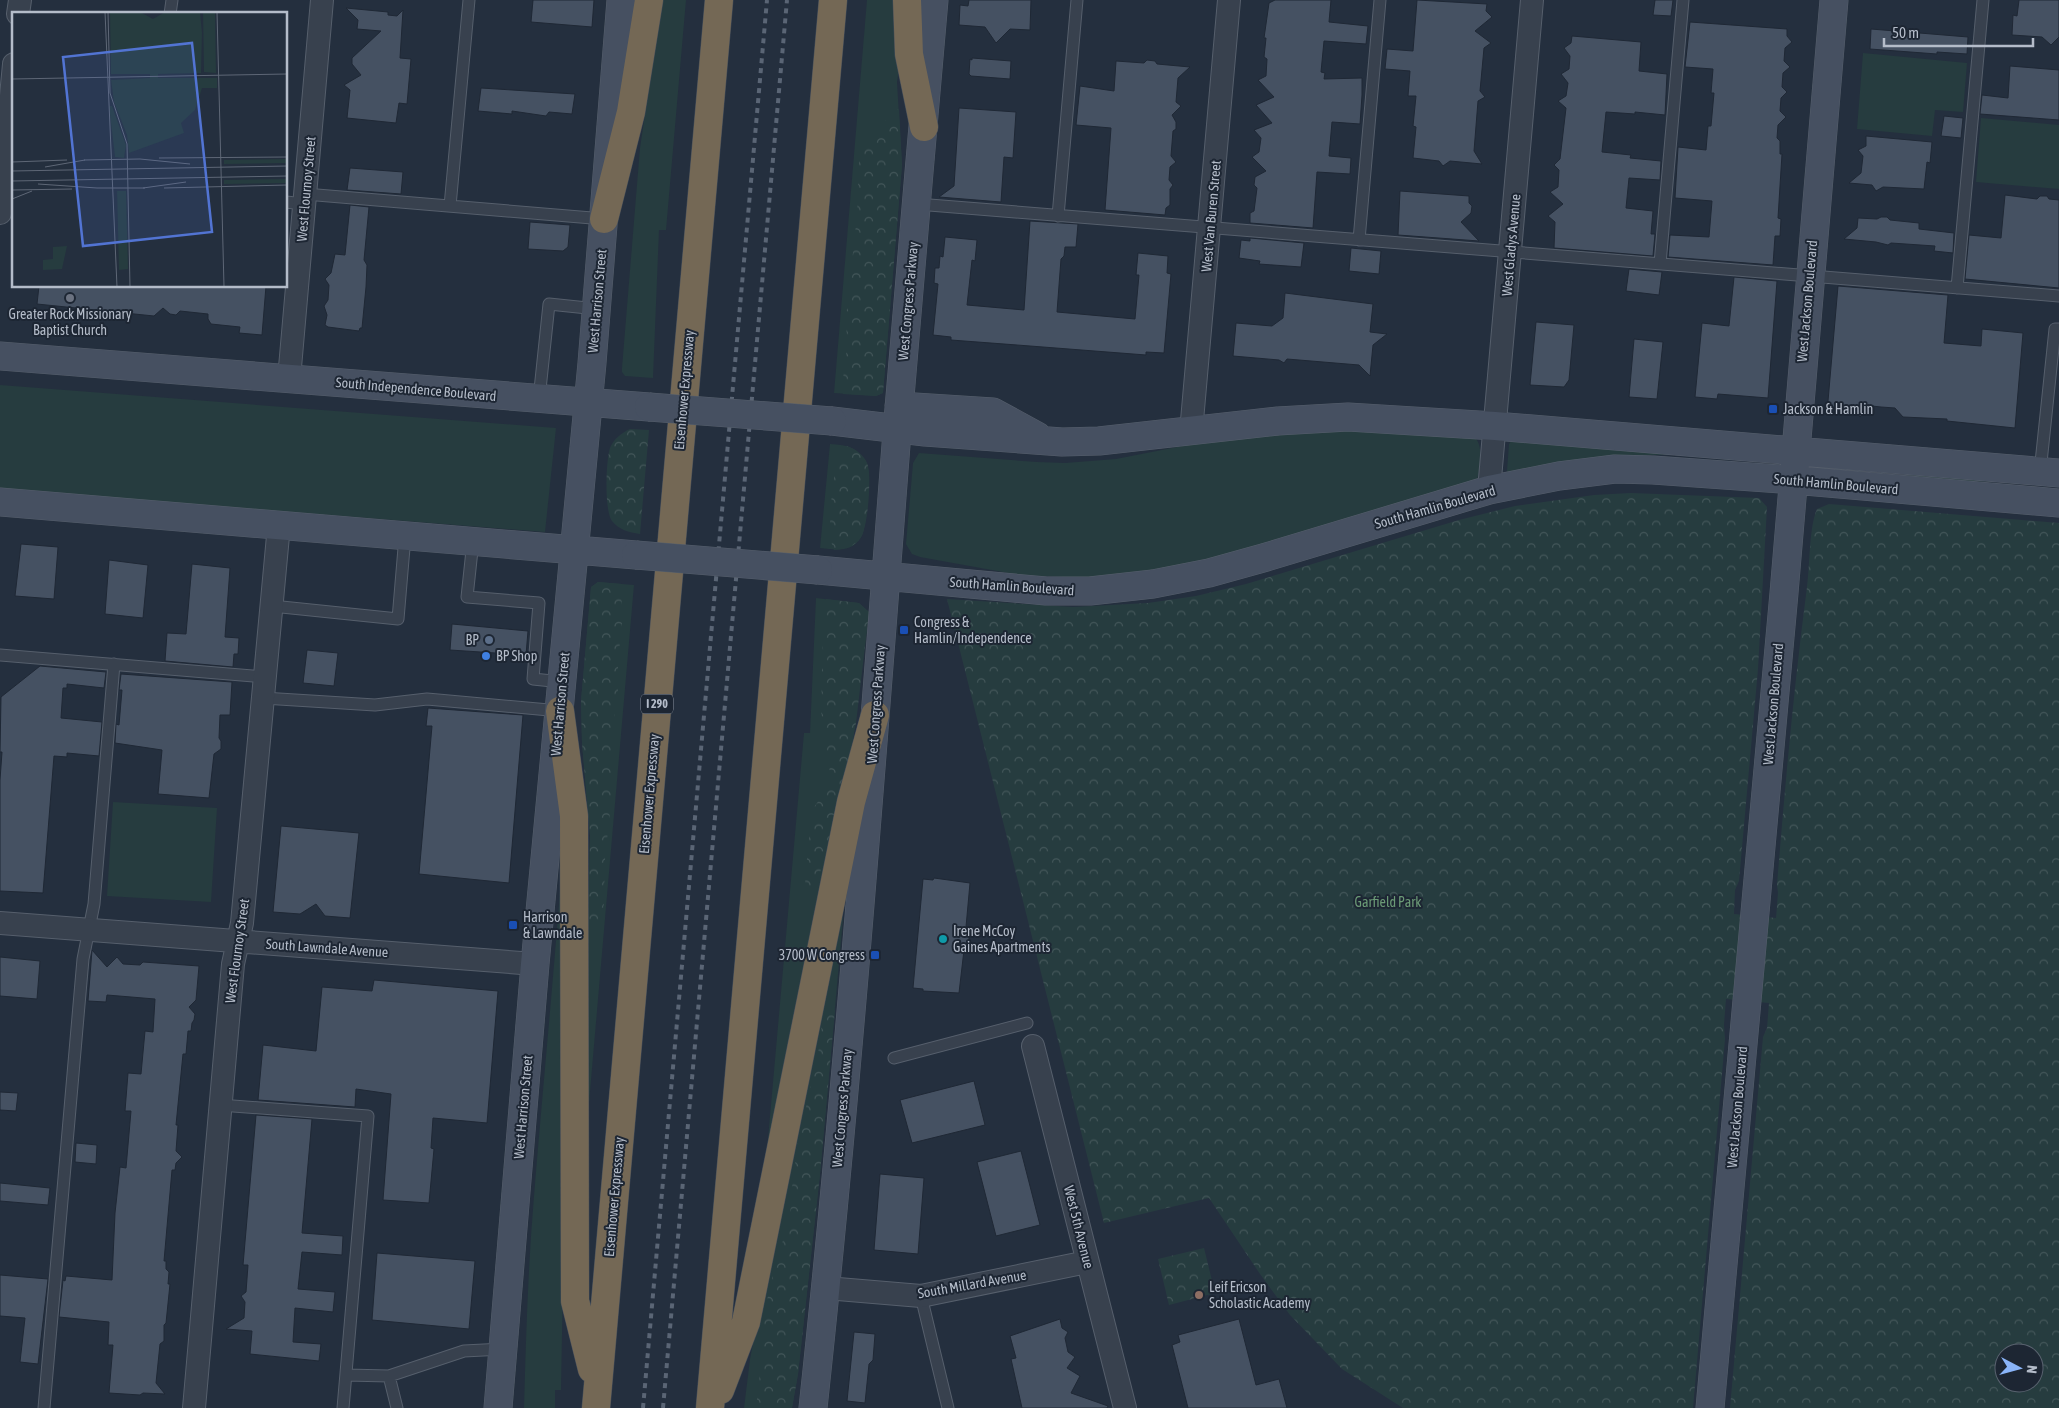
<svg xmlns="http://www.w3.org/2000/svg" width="2059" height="1408" font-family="'Asap Condensed',sans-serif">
	<defs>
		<pattern id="forest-crowns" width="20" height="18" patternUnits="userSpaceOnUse" patternTransform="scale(1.25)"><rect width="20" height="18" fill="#263c3f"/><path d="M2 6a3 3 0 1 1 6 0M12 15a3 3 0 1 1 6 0" fill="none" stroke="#435659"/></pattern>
	</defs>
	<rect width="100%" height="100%" fill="#242f3e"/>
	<!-- green -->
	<path fill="#263c3f" d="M662,0H686L666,230H659L653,378L625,376L622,372V368L640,148Z
		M867,0H899L900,62L897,82L902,165L883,393L876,396L834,393Z
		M1863,53L1967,63L1963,112L1935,110L1932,136L1857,129Z
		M1981,118L2059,125V189L1976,182Z
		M0,385L556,428L545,532L0,489Z
		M1319,427L1473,436C1485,444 1480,471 1476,483L1206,564L1083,578L1019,575L920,557L912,554L906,544L913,463L919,453L1037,462L1065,463L1116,459L1228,437Z
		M1512,440L1674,454L1595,458L1509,474L1507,471L1509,444Z
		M830,444C841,445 853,445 861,455C866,459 868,466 869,472C870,483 867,518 864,529C863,536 859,541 854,545C844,552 832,549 820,548Z
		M1985,474L2022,481L1923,482L1886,476Z
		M598,582L634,585L589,1103L583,1102L590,835L582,743L581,701L591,587Z
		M816,598L859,603L869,612L852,748L782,1098L767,1150L804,733H810Z
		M113,802L217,808L211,902L107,896Z
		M562,864L565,1168L561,1390H555V1408H524C526,1337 528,1267 534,1196C543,1085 554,975 562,864Z
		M838,902L843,919L820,1174L798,1374L792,1408H744L750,1359Z"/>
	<!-- forest -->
	<path fill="url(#forest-crowns)" fill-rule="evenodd" d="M899,109L902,165L883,393L876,396L843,394V379L847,347L846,318L857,215L859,161L866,146L883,126L890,111Z
		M630,429L649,430L640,534C629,532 619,530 612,521C604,510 606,460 610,448C614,439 621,433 630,429Z
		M847,446C855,449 864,455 867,463C872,475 868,526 861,537C855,547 845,549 834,550C825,532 834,478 837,457L842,448Z
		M1631,493L1759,498L1767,507L1758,669L1739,881L1735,890L1734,914L1776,918L1778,893L1777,885C1785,785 1794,686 1807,587C1810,566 1809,527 1817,509L1829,504L2059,523V1408H1730L1763,1037L1767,1028L1769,1003L1726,999L1724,1025L1725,1039L1693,1408H1403L1342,1369L1290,1315L1260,1274L1209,1198L1104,1223L947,599L1073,607L1148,603L1196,596L1246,584L1459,520L1515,506L1594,495ZM2004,1353H2034V1383H2004Z
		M598,582L622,584L623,587L621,595L623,614L618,660V690L612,733L611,802L605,859L604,903L602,922L597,933L588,932L590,835L582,743L581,701L591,587Z
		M826,599L859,603L869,612L856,723L836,826C822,844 823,871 815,892L806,890L805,878L812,810L827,789L830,765L825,747L821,710L823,635Z
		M831,1009L835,1010L820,1174L798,1374L792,1408H756L762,1355L763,1317L779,1250L790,1224L791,1195L798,1142L818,1054L823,1016Z
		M1204,1248L1215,1293L1169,1305L1158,1259Z"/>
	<!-- building -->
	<path fill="#455162" stroke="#1f2835" d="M533,0H594L592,27L531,22Z
		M969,0H1031L1030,30L1010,29L996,43L985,27L959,25L960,5L968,6Z
		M1275,0H1331L1329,22L1368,26L1366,44L1324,41L1321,72L1325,73L1324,79L1362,78V95L1360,124L1332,122L1329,156L1351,158L1350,174L1317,172L1313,228L1250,223V213L1254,211L1257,188L1254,185L1255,177L1266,171L1252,157L1259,152L1261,138L1254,130L1272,123L1256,105L1274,97L1258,80L1266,76L1267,59L1264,57L1266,38H1264L1269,3Z
		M1417,0L1487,4L1486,11L1492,17L1475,31L1491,43L1484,48L1480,91L1485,97L1478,101L1474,151L1482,164L1450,161L1443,166L1439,161L1413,158L1416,127L1413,126L1416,96H1408L1410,71L1385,69L1387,49L1413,51Z
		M1655,0H1673L1671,16L1653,15Z
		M2019,0H2059V37L2051,45L2042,37L2012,35L2013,15L2017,16Z
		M346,8L388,12V15L397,16L403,10L400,58L411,59L407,104L399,103L396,123L347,118L350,90L344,85L361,75L352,64V58L381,31L357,29L358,20Z
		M1690,22L1787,29V36L1792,42L1785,48L1784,61L1790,67L1783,73L1782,87L1787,92L1781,98L1780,111L1786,117L1778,125L1777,138L1780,141V154H1782L1778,218L1781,219L1780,236H1775L1773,265L1668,257L1670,235L1709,237L1712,201L1675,198L1678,147L1706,150L1708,126H1711L1714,93H1711L1713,69L1685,67Z
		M1871,29L1968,37L1967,54L1937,52V54L1870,49Z
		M1572,36L1641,42L1639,71L1667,74L1665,115L1635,112V114L1606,112L1602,152L1631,155L1630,158L1661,161L1660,180L1629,178L1626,208L1653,211L1651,234H1655L1653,256L1554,248L1555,222L1548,216L1563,204L1550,192L1558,187L1559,170L1554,165L1560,159L1566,108L1558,101L1566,96L1568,83L1561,74L1569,69L1570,56L1564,48L1571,43Z
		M972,58L1011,61L1010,79L971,76L969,74L970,59L972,60Z
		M1147,60L1155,61L1157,64L1190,67L1178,78L1176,102L1181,106L1172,115L1176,122V129L1173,131L1171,156L1176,162L1170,167L1169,180L1173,185L1170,189V205L1166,208L1165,215L1105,210L1111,128L1076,125L1080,86L1114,91L1116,61L1144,63Z
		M2010,66L2059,70V120L1980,114L1982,95L2008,98Z
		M481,88L575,94L572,114L549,112L546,116L512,111V114L478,111Z
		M959,108L1016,112L1013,158L1004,157L1001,202L939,197L954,186Z
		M1944,116L1963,118L1961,138L1941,136Z
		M1866,136L1932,142L1930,163L1927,162L1924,189L1883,187L1876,191L1872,185L1849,183L1861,173L1863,156L1858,150L1866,146Z
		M350,168L403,172L401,194L347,190Z
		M1400,191L1469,196V203L1472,206L1471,213L1461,222L1479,241L1398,235Z
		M2005,195L2037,199L2040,196H2047L2049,199L2059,200V288L1965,279L1969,235L2001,238Z
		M350,205L369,207L364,260L367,265L366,287L362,328H360L359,331L328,327L325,325L327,315L324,306L328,300L329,285L325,279L331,273L335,254L345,255Z
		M1881,217H1887L1890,220L1919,223V229L1954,233L1953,253L1934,251L1935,246L1891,243L1888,245L1876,242L1844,239L1857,228L1858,218L1877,219Z
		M1030,221L1078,224L1076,247H1065L1064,256L1061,259L1057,312L1135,319L1139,275H1136L1138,253L1168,256L1167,273L1171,274L1164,353L1146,352V355L1030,346L951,340V337L933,335L938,284L934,283L935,268H939L940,256L943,257L945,237L977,240L975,261L972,260L967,305L1024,310Z
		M530,222L570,225L568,247L563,251L528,249Z
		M1250,238L1304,243L1301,267L1259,264L1260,261L1239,258L1241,240L1250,241Z
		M1351,248L1381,251L1379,274L1349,271Z
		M1629,269L1662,272L1659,295L1626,291Z
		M1734,277L1777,281L1768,398L1718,394L1717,399L1695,397L1702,323L1729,326Z
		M39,286H266L262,335L239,333L240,327L211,324L208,319V314L180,311L176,315L170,314L163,308L154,316L37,304Z
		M1838,286L1948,295L1944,343L1981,346L1982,329L2023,333L2015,428L1947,421V419L1903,417L1895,408L1881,407L1872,406L1860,417L1850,405L1842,411H1835L1828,401Z
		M1285,293L1373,304L1370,332L1387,334L1373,345L1370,376L1359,365L1287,359L1284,363L1279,360L1233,356L1236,323L1272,326L1283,318Z
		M1536,322L1574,325L1569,380L1564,387L1530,385Z
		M1634,339L1663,342L1657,399L1629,397Z
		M21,544L58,547L54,599L15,596Z
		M109,560L148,565L143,618L105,614Z
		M192,564L230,568L225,637L239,638L238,654H234L233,667L165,661L167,633L186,634Z
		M452,624L528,631L526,655L450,650Z
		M307,650L338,653L334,686L303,683Z
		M40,666L106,672L104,688L67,684V688H63L61,718L102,722L99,756L67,753V757L54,756L43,893L0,891V780L2,752H0L1,697Z
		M121,674L232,682L230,715H220L219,738L221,741V749L214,754L209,798L158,794L162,750L115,743L116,724L119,725L122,690H119Z
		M428,708L523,715L509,883L419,874L432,726H426Z
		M281,826L359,833L350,918L325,916L316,904L300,914L273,912Z
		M934,878L970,883L966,927H970L968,950H964L959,993L923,991V989L913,988L923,879L933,880Z
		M92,950L107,967L117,957L123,964L140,965L143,962L199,966L196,1000L189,1007L195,1014L194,1020L192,1023L191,1031H188L186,1054H183L176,1125H178L176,1151L182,1157L176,1163L175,1170H172L164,1261H166V1269L169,1272L168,1284H170L166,1323L164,1325V1341L160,1344L156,1383L165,1394L143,1393L140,1395L109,1393L113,1345H108L109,1322L59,1317L63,1280L65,1281L66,1276L112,1280L115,1213L120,1167L126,1168L131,1111H125L128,1073L141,1074L145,1031L153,1032L155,999L107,995L106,1002L88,1001Z
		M0,957L40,961L37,999L0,996Z
		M374,980L498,991L487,1123L433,1118L431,1148L434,1149L429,1203L383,1200L391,1094L356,1089L355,1107L258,1100L263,1045L316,1051L322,987L372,991Z
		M974,1081L985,1125L912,1143L900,1100Z
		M0,1092L18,1093L16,1111L0,1110Z
		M256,1115L312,1119L302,1233L343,1236L342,1255L302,1252L298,1289L335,1292L333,1312L295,1308L293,1342L321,1344L319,1361L250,1354L252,1331L226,1329L244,1318L245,1302L241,1296L246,1292L248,1265H243Z
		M76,1143L97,1145L96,1164L75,1162Z
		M1021,1151L1040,1225L996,1236L977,1162Z
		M880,1174L924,1178L918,1254L874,1250Z
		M0,1183L50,1188L48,1205L0,1201Z
		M377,1253L475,1261L469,1329L372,1320Z
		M0,1275L48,1279L38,1364L20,1362L25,1318L0,1316Z
		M1060,1319L1062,1328L1068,1332L1065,1338L1068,1352L1075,1357L1067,1368L1080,1376L1071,1393L1108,1406L1107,1408H1022L1011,1359L1016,1358L1010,1336Z
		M1239,1319L1256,1385L1279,1379L1287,1408H1188L1172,1345L1180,1342L1178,1335Z
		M854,1332L875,1334L873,1360L869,1364L865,1403L847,1401Z"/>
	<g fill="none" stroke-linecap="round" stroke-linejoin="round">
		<!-- lane casing -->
		<g stroke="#565f6c" stroke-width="13">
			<path id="lane" d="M170,14L172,0
				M305,194L604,219
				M286,202L304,204
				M917,204L2059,296
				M450,206L469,0
				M1058,216L1077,0
				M1359,240L1380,0
				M1660,264L1683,0
				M1957,288L1983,0
				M539,399L549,304L597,309
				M2040,472L2055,329H2059
				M473,541L467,597L539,603L533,679L562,682
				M272,606L398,619L405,536
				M0,655L265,677
				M263,698L375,705L427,699L560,711
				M894,1058L1027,1023
				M220,1105L368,1116L343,1408
				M921,1296L948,1408
				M346,1375L389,1376L464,1351L503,1349
				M389,1376L397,1408
				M44,1408L83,959L94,904L114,664"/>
		</g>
		<!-- street casing -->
		<g stroke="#565f6c" stroke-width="24">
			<path id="street" d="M18,14L20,0
				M0,213L14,64
				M289,379L322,0
				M1191,432L1229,0
				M1489,490L1532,0
				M0,923L535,964
				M1033,1046L1125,1408
				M826,1288L921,1296L1087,1262
				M194,1408L233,964L242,923L279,525"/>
		</g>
		<!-- secondary casing -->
		<g stroke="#565f6c" stroke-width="29">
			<path id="secondary" d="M0,356L649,407
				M899,406L993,412L1037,436
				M832,421L925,432L1062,442L1099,441L1278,421L1348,417L1495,426L2059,473
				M0,502L636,555
				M818,570L1046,591H1090L1153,584L1209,573L1263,558L1489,490L1559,476L1615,469L1653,470L1793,480L2059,503
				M498,1408L535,964L592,363L621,0
				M813,1408C848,1083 872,757 897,432C908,288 922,144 934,0
				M1710,1408L1784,593L1834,0"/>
		</g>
		<!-- highway casing -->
		<g stroke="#434c59" stroke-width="29">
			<path id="highway" d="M907,0L909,54L924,127
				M604,219L631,112L649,0
				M560,711L574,816L575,1301L592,1369
				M720,1390L746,1322L851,802L875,715
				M596,1408L719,0
				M710,1408L833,0"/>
		</g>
		<!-- lane -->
		<use href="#lane" stroke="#38414e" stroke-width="11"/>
		<!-- street -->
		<use href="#street" stroke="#38414e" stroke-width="22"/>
		<!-- secondary -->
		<use href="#secondary" stroke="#465061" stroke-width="28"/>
		<!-- highway -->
		<use href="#highway" stroke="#746855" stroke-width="28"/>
		<!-- rail -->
		<path stroke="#5a6575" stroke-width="4" stroke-dasharray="5 5" stroke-linecap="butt" d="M643,1408L767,0
			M663,1408L787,0"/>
		<!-- secondary-bridge casing -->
		<g stroke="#565f6c" stroke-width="29" stroke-linecap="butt">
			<path id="secondary-bridge" d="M649,407L832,421
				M636,555L818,570"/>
		</g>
		<!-- secondary-bridge -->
		<use href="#secondary-bridge" stroke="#465061" stroke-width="28"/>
	</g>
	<!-- markers -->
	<circle fill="#6b7280" stroke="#1d2633" stroke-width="2" cx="70" cy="298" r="5"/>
	<g fill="#1a4fb4" stroke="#1d2633" stroke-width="2">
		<rect x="1768" y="404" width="10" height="10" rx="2.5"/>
		<rect x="899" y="625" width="10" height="10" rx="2.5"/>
		<rect x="508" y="920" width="10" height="10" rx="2.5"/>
		<rect x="870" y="950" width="10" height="10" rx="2.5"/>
	</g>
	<circle fill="#5c6f8a" stroke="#1d2633" stroke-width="2" cx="489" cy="640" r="5"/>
	<circle fill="#3f7fe0" stroke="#1d2633" stroke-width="2" cx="486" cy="656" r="5"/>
	<circle fill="#0f9aa8" stroke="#1d2633" stroke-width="2" cx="943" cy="939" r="5"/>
	<circle fill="#8d6e63" stroke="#1d2633" stroke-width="2" cx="1199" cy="1295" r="5"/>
	<g text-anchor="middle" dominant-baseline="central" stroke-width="4" stroke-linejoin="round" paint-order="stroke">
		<!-- shield labels -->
		<rect fill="#1d2633" stroke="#878f9c" stroke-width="1" x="641" y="694.5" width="32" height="19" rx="4"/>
		<g font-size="12" font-weight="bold" fill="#b4bcc9">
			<text x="657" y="704">I 290</text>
		</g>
		<!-- street labels -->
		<g font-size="14" fill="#b4bcc9" stroke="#1d2633">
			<text transform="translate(306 189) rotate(-85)">West Flournoy Street</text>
			<text transform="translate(1211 216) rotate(-85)">West Van Buren Street</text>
			<text transform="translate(1511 245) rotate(-85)">West Gladys Avenue</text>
			<text transform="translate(597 301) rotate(-85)">West Harrison Street</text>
			<text transform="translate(908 301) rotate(-85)">West Congress Parkway</text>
			<text transform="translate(1807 301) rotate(-85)">West Jackson Boulevard</text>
			<text transform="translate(416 389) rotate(5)">South Independence Boulevard</text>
			<text transform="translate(684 390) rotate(-85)">Eisenhower Expressway</text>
			<text transform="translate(1836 484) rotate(5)">South Hamlin Boulevard</text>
			<text transform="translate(1435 507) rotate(-16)">South Hamlin Boulevard</text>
			<text transform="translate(1012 586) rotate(4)">South Hamlin Boulevard</text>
			<text transform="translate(560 704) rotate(-85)">West Harrison Street</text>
			<text transform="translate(876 704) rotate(-86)">West Congress Parkway</text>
			<text transform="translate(1773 704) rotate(-85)">West Jackson Boulevard</text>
			<text transform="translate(649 794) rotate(-85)">Eisenhower Expressway</text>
			<text transform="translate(327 948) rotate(4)">South Lawndale Avenue</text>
			<text transform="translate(237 951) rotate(-82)">West Flournoy Street</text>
			<text transform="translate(523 1107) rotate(-85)">West Harrison Street</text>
			<text transform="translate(1737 1107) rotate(-85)">West Jackson Boulevard</text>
			<text transform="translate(842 1108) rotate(-85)">West Congress Parkway</text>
			<text transform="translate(614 1197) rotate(-85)">Eisenhower Expressway</text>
			<text transform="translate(1079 1227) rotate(76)">West 5th Avenue</text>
			<text transform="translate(972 1284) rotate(-10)">South Millard Avenue</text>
		</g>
		<!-- poi labels -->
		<g font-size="14" fill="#b4bcc9" stroke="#1d2633" text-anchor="start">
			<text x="70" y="314" text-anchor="middle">Greater Rock Missionary<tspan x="70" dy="16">Baptist Church</tspan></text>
			<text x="1783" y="409">Jackson &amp; Hamlin</text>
			<text x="914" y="622">Congress &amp;<tspan x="914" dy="16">Hamlin/Independence</tspan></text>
			<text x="479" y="640" text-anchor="end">BP</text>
			<text x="496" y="656">BP Shop</text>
			<text x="523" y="917">Harrison<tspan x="523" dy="16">&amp; Lawndale</tspan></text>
			<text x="953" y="931">Irene McCoy<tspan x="953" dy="16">Gaines Apartments</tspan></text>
			<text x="865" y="955" text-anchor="end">3700 W Congress</text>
			<text x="1209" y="1287">Leif Ericson<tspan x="1209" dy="16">Scholastic Academy</tspan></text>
		</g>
		<!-- park labels -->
		<g font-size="14" fill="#6b9a76" stroke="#1d2633">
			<text x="1388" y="902">Garfield Park</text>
		</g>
	</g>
	<!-- overview -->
	<g transform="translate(12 12)">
		<rect width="275" height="275" fill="#242f3e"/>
		<path d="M97,94H100L114,133L112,146L103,145ZM275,147V151L212,152V148ZM275,167V171L212,172V168ZM105,179H114L116,257L107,258Z" fill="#263c3f"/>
		<path d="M98,0H128L141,7L153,0H188L190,21L189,61L146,62V66H205V76H190L183,98L169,111L172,121L117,141L115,123L102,90L99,68L138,66V62H99ZM191,0H203L204,61L192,60ZM55,234L50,257L31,258V248L41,247V235Z" fill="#263c3f"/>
		<path fill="none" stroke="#5e6776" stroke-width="1" d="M93,0L105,275M96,0L98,81L115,132L118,275M205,0L212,275M0,67L275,62M147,146L275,145M128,147L178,152M72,148L128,147M0,150L55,148M33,155L73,148M0,159L275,154M0,169L275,164M26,172L85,176M85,176H133M131,176L174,170M152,176L275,173M0,178L60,177M0,187L20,179"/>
		<path fill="#5274d3" fill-opacity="0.15" stroke="#5274d3" stroke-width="2.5" d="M180,31L200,220L71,234L51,45Z"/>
		<rect width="275" height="275" fill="none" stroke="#b4bcc9" stroke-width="2.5"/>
	</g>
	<!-- north arrow -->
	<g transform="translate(2019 1368) rotate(96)"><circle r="24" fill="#1d2633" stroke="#59626f"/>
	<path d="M0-4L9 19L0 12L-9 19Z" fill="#8ab4f8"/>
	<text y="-8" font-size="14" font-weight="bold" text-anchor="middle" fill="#b4bcc9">N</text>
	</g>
	<!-- scale -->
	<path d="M1884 38v8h149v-8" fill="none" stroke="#b4bcc9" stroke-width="2.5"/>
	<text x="1892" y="38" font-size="15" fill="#b4bcc9" stroke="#1d2633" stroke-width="4" paint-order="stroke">50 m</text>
</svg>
